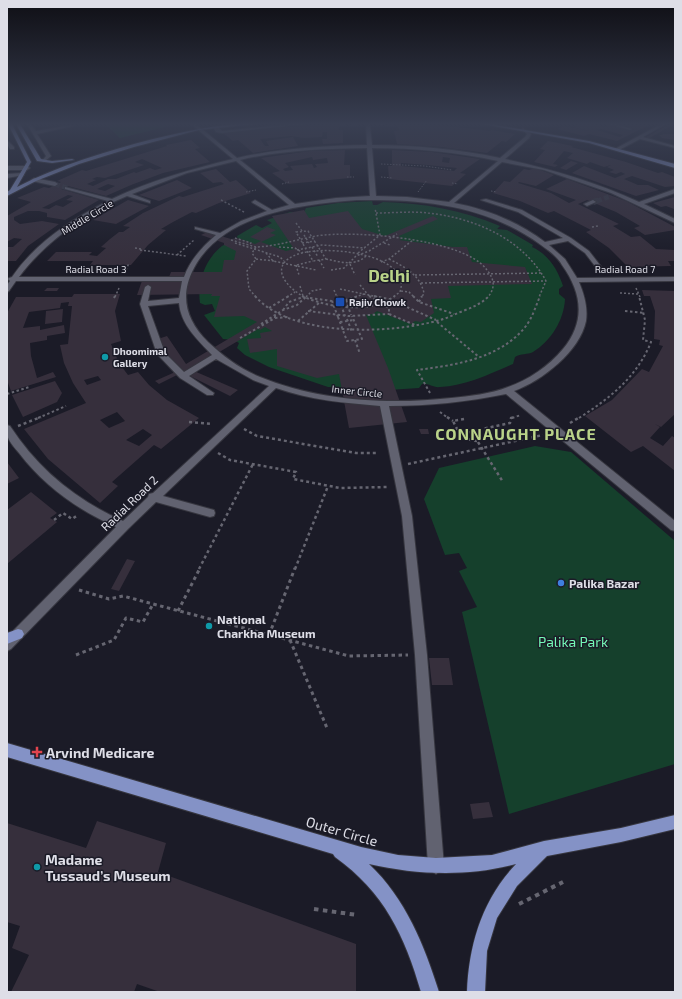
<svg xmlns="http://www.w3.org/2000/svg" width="682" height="999" font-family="'Exo 2',sans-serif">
	<rect width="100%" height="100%" fill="#1b1b27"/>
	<!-- green -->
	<path fill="#15402c" d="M105,124H178L120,138Z
		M372,201L373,205H377L383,202C423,203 463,210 500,226L497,229L507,230L533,245L532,247C548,254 558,270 563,286L559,289V294L565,299C564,320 551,341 533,352C527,355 521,353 515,357L513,364C490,374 465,386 440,387C433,388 429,383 422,384L419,388L388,390L328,387L269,367L245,355L237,348L239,343L234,340L223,339L204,315L215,311L212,304L205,305L200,303C197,283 205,259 222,246C227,243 233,242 238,241L237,236L256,225L262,228L272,223L267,220L290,212H304L306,208L338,203Z
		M535,446L571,452L675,541V764L509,814L462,612L477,607L459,571L467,568L459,553L445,555L424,499L439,468Z"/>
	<!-- building -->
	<path fill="#362f3c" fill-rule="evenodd" d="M327,124H339V130H343V143L323,144L322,139H327V132H323L322,137L304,138L291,136L260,139L265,146H269L266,141L293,137L298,146L253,153L238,140L233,141L223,133L248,129L250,130Z
		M397,124L449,126L490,131L491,130L515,134L506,142L502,141L487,153L441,147L397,144L394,131L399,130Z
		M580,124H593L605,127L610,125L632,130L634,129L616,124L643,125L651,124L617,141L589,134L584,136L557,129L565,126L593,132L573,127ZM601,129L623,135L620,137L597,130Z
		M670,124H674L648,139L644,138Z
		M662,134H675V140L662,138L659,135H663Z
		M191,140L200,148L195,149L210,162L163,173L131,185L106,196L68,186L61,189L99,200L65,220L47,217V213L39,211H28L14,217V220L20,224L42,221L59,224L28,246L16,261H7V247H13L22,239L14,238L7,242V216L31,202L17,198L44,187L49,188L61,182L57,181L82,170L86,171L167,146L166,145ZM142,159L162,168L155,170L150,168L136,173L134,172L116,179H117H108L93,186L87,184L96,180L92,179L97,177L105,178L144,165L135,162ZM108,184L115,186L105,191L97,189ZM68,195L73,196L66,200L73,201L63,207L56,205L49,209L42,208Z
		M548,141L573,146L571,147L626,162L658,173L662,172L675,177V186L665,187L632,176L624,179L638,185H648L659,190L636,196L572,173L584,166L615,178L625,174L621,172L616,174L609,172L614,170L607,167L611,165L604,167L590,162L587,164L567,158L573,153L564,151L553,164L558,165L555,167L534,162L545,150L540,149Z
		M345,150L344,165H350V178L288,184L272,173L280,171L261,158L310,151ZM312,157L313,160L327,158L328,163L315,164L317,167L314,168L312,164L290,166L293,170L285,171L283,169L289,167L285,163Z
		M392,150L432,152L480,159L460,173L466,174L452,186L389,179L388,166H392ZM443,157L450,158L449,163L442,162ZM401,163L427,165L457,168L454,171L401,166Z
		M571,161L578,163L566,170L560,168Z
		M535,168L554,175L536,186L519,182L518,183L551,193L569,203L576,200L546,189L567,179L626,201L675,227V230L645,235L634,228L640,226L616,212L587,200L578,204L619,224L613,226L631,237L640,236L656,249L675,250V261H668L671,266L628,267L609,248L586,232L591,230L554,211L548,213L520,201L493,193L504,181L510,182L524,169L529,170Z
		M216,169L230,182L236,180L251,193L219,203L196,213L192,212L173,222L161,229L166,230L148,245L131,265H90L93,261H47L56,252H92L89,255L97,256L106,248L101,247L110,239L119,232H123L130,227L123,226L143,213L179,196L183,197L224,184L221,182L213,183L200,173Z
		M177,180L192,188L159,201L139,195Z
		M675,197L674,209L666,206L661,207L653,203Z
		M128,200L149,206L116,224L93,220Z
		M304,210L309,218L348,211L362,229L385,236L433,216L438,219L399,236L401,239L399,240L453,247H467L472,262L525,267L532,284L448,286L451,298L431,299L434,313L421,322L415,321L411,324L377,311L373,314L366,315L388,368L407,422L349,428L339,374L317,378L277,366V349L250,353L247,339L261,338L260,333L272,331L265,327L260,330L258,329L194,367V371L238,390L230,396L188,375H177L159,384L155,381L173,373L175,366L158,339L167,336L186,364L257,322L244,316L214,317L220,296H211L212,294L137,295L143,278L169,277L171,272H222L224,260H234L236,251L224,245V243L201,235L207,232L231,239L238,238L255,244L261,241L250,237L267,227L276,230L270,233L276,235L261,242L286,251L294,249L272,216Z
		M47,288H59L57,291H44Z
		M642,290L675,291V414L661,427L655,424L660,427L650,438L663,446L672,436L675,438V471L643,446L631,452L585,416L612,400L642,369L649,372L663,346L659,345L660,340L654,339L655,311L650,296H644Z
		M74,294H120L115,311L121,341L111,344L119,363L128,375L138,372L149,385L167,400L199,418L161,449L154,445L112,482L118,486L100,503L48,459L24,429L86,403L73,383L64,363L60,345L68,344L72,306H68L69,302L61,303L60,308L29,312L23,328L40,326V330L64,325L65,333L47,336V340L30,343L31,356L37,378L53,372L56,377L11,391L7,380V313L16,297H72ZM98,376L101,380L87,385L84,380ZM117,412L125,421L109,428L100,420ZM143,429L152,435L139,446L126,440Z
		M63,309L62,322L45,324L46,311Z
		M55,381L62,393L57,402L23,417L12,395Z
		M419,429H428L429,434H421Z
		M7,462L19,478L7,484Z
		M31,492L57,513L50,518L57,522L7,564V510Z
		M127,559L135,561L119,591L111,589Z
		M429,658H449L453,685H432Z
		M489,802L493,817L473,819L470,804Z
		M97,821L166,843L158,872L356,944V992H160L137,984L134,992H11L29,955L12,948L20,926L7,922V823L86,848Z"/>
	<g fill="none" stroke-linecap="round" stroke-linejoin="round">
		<!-- minor-tunnel-far1 -->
		<path stroke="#383844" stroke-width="5" stroke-dasharray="5 2.5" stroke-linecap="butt" d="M55,184L67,188
			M597,201L611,196"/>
		<!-- minor-tunnel -->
		<path stroke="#383844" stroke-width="6" stroke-dasharray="6 3" stroke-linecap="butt" d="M593,202L600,200"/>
		<!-- minor casing -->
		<g stroke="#36363f" stroke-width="2">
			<path id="minor" d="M27,124H31L36,131L71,125L73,126L37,134L51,156L44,162L42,161L46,156Z
				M191,124H196L237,158C280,148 324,146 367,145L366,124H370L372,145C415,145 458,149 500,158L525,137L527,134L521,129L523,128L531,134L529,138L505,159C551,169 596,182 639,202L675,189V193L644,204L675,219V223L611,193L544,170L502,162L454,203C487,209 518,222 545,242L563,238L518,212L481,200L486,199L522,210L571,238L589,251L603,269L598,270L585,253L568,241L549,245L565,259L577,278L675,277V281L579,282C584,294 588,307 586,321C580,351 542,381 514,391L675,521V531L671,530L506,394C467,402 429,406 389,406L412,516L427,655L444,866L441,871L436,874L431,871L428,866L415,655L402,516L380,406C345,403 310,400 276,388L163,496L214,510L215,513L214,516L210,517L156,502L128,529L11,649L7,651V637L116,527C78,510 44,486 19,453C15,448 8,441 7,434C6,431 7,428 7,425L10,426C38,469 76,500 123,521L148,497L149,494L153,493L269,386L253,380L216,359L189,376L214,393L213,395H207L180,378L157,354L140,304L145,287L148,285L151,287L148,301L179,298L182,281H16L9,291L7,292V285L10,281L8,279L9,278L12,277C35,243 72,219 108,201L65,189V187L112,199C149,181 192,169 233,159ZM367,148L370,196L336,198L295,204L240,160C281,150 325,149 367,148ZM372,148C414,148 457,152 498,161L449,202L407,197L376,196ZM236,161L289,205L272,210L255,200L252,202L253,203L267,211L241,221L220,233L195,227V229L216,235C202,247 190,260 184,277H19C45,242 87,212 127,196L150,203V201L132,194L187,173ZM357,200C424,199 486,205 541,245C549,251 557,256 562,265C582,293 586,321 563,349C549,366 528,380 508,387C490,394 470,396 451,398C388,405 319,401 260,377C240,369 223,356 208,342C186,320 179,296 194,268C222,214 302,204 357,200ZM179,303C181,325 197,339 212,355L184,372L165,353L148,306Z
				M292,124H307L222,133L216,132L213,127L217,126L222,131Z
				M608,124H615L632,129L630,130Z
				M661,124H666L643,137L675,146V148L640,139L619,150L615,149Z
				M7,140L14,147V149H10L7,144Z
				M7,166H27L30,168L27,170H7Z
				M7,174L21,173L24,175L7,178Z
				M34,178L55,182L58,184L55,186L32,181L31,180Z
				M593,200L596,202L587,206L584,204Z"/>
		</g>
		<!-- major casing -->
		<g stroke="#36363f" stroke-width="2">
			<path id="major" d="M8,124H12L31,162L17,187C60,165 107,151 153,139C187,131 220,123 255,124L199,130L134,147L79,164L36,181L7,196V192L10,190L27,162Z
				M16,124H20L41,159L52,161L72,159L74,160L52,163L37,161Z
				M481,124H490L589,141L675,164V168L589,143Z
				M18,629L22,630L24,634L22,638L7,644V633Z
				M7,743L361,847L398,855L436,858L492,855L544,841L621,828L675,815V829L621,842L547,856L517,886L497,918L487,951L485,992H467C469,944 482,900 516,864C468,877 417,875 369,864C406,899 424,945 439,992H421C405,936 384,892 335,857L333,854L7,757Z"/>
		</g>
		<!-- path-far5 -->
		<path stroke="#666671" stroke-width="1" stroke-dasharray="1.5 1.5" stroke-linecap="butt" d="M378,124L398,126
			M339,125H359
			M381,164L425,166L452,170
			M347,177H354
			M381,177L393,178
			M452,183L458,184
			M282,184L289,182
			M491,191L497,192
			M246,192L256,190
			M418,192L427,180
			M221,200L223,201"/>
		<!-- path-far4 -->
		<path stroke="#666671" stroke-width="1.5" stroke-dasharray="2 2" stroke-linecap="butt" d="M221,200L244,212
			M376,213C393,213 411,211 428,213C475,218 523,239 546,281L539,297
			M296,223L302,231
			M592,227L598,226
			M308,231L326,259L313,261L296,232Z
			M304,235L309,243
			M235,238L251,243L248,245
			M231,240L256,247
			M235,243L280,257L284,261
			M302,243L315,241
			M384,243L390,245
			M279,247L295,248L303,253
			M312,247L318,257
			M135,248L141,249
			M140,250L186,256
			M297,250L322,245L365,248
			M266,253L273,261L316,270
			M358,253L380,235L375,208
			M177,255L194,240
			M256,259L274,261
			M326,259C340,262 356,267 367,255
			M389,259C405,267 420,275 424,293L422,297
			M319,260L324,268
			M381,262L389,259L413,240
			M350,264L355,275
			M296,265L299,275
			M297,265L313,261
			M126,270L129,263
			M331,270L344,268L356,256L369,251L397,234
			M415,275L543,273
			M421,283L546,281
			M360,285L370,297
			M300,286L303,296
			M636,288L640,297
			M340,289L378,297
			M334,290L337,297
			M401,291L409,292L414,297
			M620,293L638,294
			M115,297L119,288
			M256,297L249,289L247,271L256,259L252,253L256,247C277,246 295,240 316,236C352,230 464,238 487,270C494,279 496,287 488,297
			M287,297L295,292
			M304,297C286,287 267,265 298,254C322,246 392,251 401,280C402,284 401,288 400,292L393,297
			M306,297L312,291L322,289
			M355,297L364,294"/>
		<!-- path-far3 -->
		<path stroke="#666671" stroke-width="2" stroke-dasharray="2.5 2.5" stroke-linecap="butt" d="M255,296C291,338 392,334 440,320C448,318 455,314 463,311C473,307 481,304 489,296
			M302,296C328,308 371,314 395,296
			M337,296L339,300
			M369,296L381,302L399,305
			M374,296L389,299L436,320
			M413,296L419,302L454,314
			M114,298L115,296
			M310,298L332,301
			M346,300L351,315
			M419,302L422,296
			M381,304L389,308V314L415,325
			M341,305L345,316
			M269,308L289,296
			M283,310L289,302L303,297
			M308,311L348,316L389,314
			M625,311L645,313
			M338,317L332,301L346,300L358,296
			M338,317L347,341L362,339L352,316
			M275,318L289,317
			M347,319L352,332
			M298,321L320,302
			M340,322L354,320
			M437,322L479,357
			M261,324L283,310L297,305L307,296
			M240,338L275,318V315
			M355,340L360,354
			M430,393L417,370C455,365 500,359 526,326C532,318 536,306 540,296
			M7,394L29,387
			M440,412L448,418
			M38,418L66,406
			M512,418L521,415
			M579,418C610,398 637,377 651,342L643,340L645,320L639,296"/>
		<!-- path-far2 -->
		<path stroke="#666671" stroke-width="2.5" stroke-dasharray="3 3" stroke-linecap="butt" d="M447,417L453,421
			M464,419L453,421L459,433L468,432
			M189,422L212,424
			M570,423L580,417
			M18,426L41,417
			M244,429L257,436L356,453H377
			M473,431L510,423L511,418L516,417
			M473,431L482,436L479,441C472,441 469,441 466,434Z
			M478,442L503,482
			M218,453L230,460L296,472L293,479L340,488L389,487
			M408,464L543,435
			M54,520L63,513L72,519L78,515
			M199,569L253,464
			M295,569L328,486"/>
		<!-- path-far1 -->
		<path stroke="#666671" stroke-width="3" stroke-dasharray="3.5 3.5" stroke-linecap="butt" d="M79,590L109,599L123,596L349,656L408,655
			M178,611L200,568
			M269,635L295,568
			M290,640L327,728
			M76,655L114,640L126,618L143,622L153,604"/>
		<!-- path -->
		<path stroke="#666671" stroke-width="4" stroke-dasharray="4.5 4.5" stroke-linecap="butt" d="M519,904L563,882
			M314,909L357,915"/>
		<!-- minor -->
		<use href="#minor" fill="#616270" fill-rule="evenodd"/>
		<!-- major -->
		<use href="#major" fill="#8492c6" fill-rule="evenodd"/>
	</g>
	<!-- sky -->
	<linearGradient id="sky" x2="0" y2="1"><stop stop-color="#0f0f15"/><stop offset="0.47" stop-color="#393f52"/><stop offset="1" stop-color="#393f52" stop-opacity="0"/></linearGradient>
	<rect width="682" height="264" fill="url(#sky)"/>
	<!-- markers -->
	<rect fill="#1a4fb4" stroke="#1b1b27" stroke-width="1.5" x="335" y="297" width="10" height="10" rx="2"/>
	<g fill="#0f9aa8" stroke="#1b1b27" stroke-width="1.5">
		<circle cx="105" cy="357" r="4"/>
		<circle cx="209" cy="626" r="4"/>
		<circle cx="37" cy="867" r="4"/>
	</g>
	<circle fill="#3f7fe0" stroke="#1b1b27" stroke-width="1.5" cx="561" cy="583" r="4"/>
	<path fill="#e0444e" stroke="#1b1b27" stroke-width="1.5" d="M35 746h4v4h4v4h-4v4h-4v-4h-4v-4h4z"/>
	<g text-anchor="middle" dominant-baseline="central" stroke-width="3" stroke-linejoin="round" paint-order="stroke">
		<!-- far-street labels -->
		<g font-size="10" fill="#dedee7" stroke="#1b1b27">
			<text transform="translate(87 217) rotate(-31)">Middle Circle</text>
			<text x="96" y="269">Radial Road 3</text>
			<text x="625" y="269">Radial Road 7</text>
			<text transform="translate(357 391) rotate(6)">Inner Circle</text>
		</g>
		<!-- far-poi labels -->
		<g font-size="10" font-weight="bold" fill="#dedee7" stroke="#1b1b27" text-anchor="start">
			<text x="349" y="302">Rajiv Chowk</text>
			<text x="113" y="351">Dhoomimal<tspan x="113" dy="12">Gallery</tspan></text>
		</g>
		<!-- street labels -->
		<g font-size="12" fill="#dedee7" stroke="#1b1b27">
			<text transform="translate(129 503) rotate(-44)">Radial Road 2</text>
		</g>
		<!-- poi labels -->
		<g font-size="12" font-weight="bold" fill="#dedee7" stroke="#1b1b27" text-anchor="start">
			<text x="569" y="583">Palika Bazar</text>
			<text x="217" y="619">National<tspan x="217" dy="14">Charkha Museum</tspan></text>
		</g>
		<!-- near-park labels -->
		<g font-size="14" fill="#74f9b7" stroke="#1b1b27">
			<text x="573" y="641">Palika Park</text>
		</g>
		<!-- near-poi labels -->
		<g font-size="14" font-weight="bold" fill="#dedee7" stroke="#1b1b27" text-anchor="start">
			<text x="46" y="752">Arvind Medicare</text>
			<text x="45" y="859">Madame<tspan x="45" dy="16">Tussaud’s Museum</tspan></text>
		</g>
		<!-- near-street labels -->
		<g font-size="14" fill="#dedee7" stroke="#1b1b27">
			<text transform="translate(342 831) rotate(16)">Outer Circle</text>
		</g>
		<!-- district labels -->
		<g font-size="16" font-weight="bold" letter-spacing="1" fill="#bad389" stroke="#1b1b27">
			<text x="516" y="433">CONNAUGHT PLACE</text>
		</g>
		<!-- far-town labels -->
		<g font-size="17" font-weight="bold" fill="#bad389" stroke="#1b1b27">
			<text x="389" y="275">Delhi</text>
		</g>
	</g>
	<!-- border -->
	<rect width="682" height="999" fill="none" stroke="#dedee7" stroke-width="16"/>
</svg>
